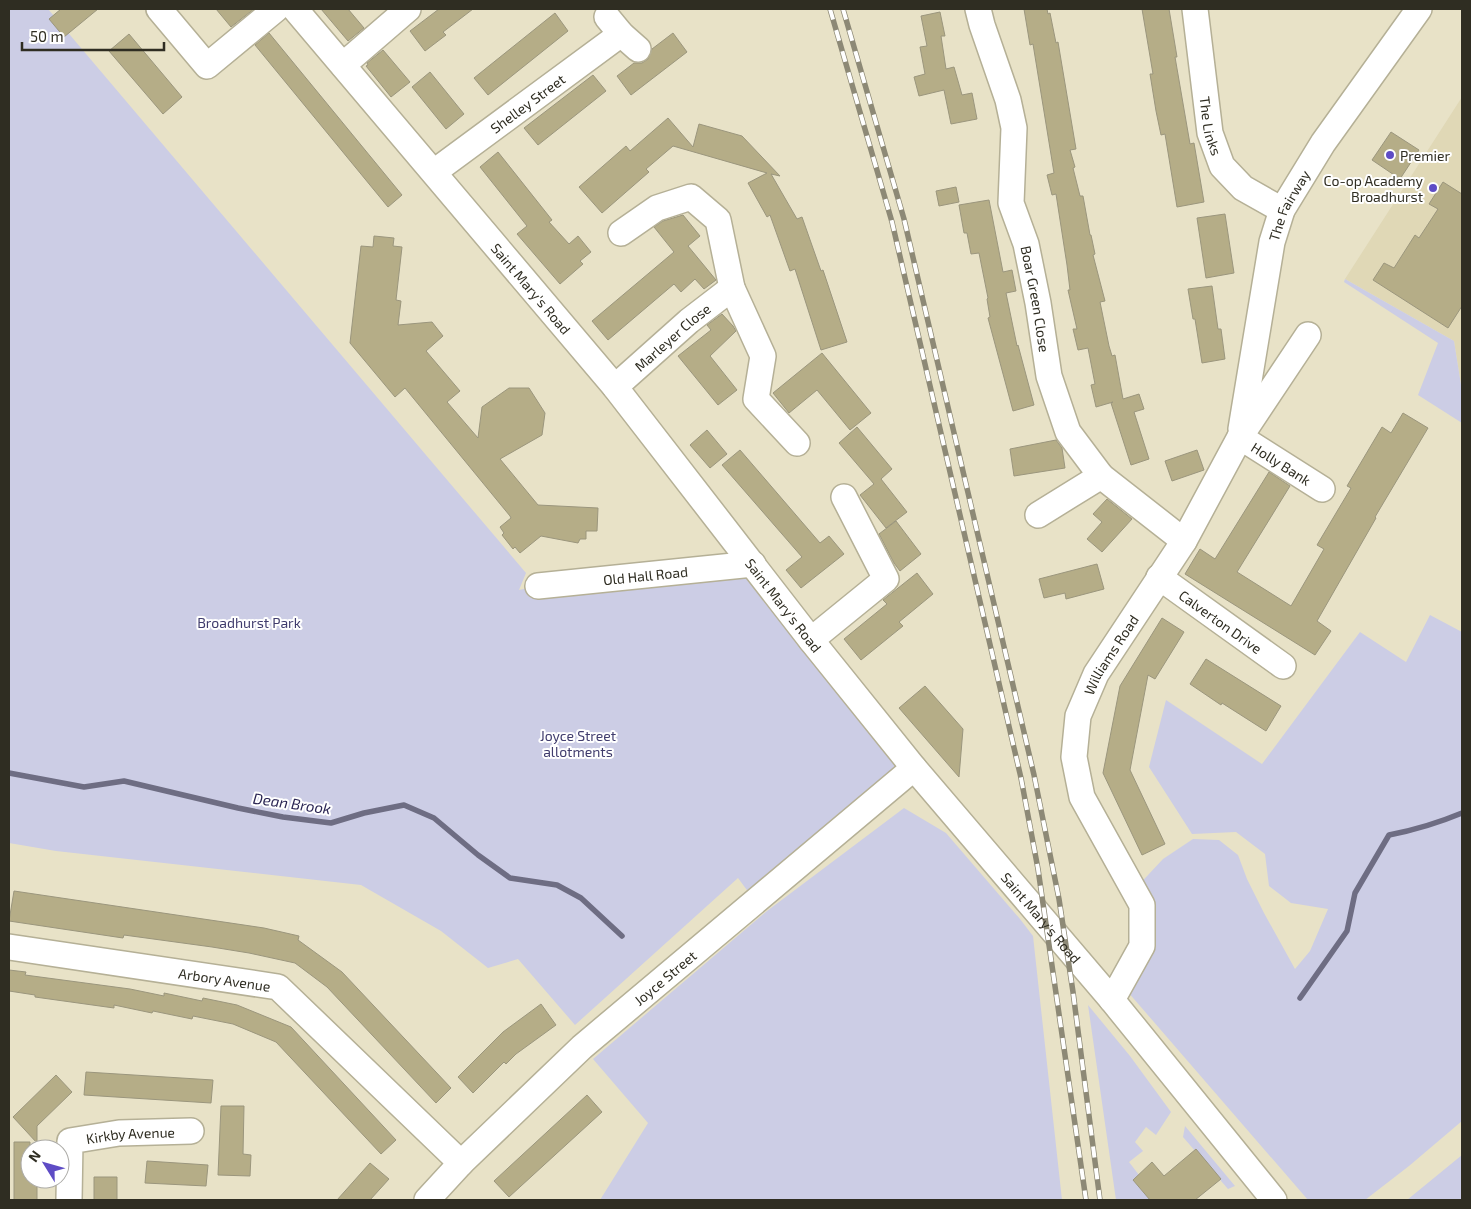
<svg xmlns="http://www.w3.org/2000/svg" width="1471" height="1209" font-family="'Exo 2',sans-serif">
	<rect width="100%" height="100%" fill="#e8e2c7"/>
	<!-- built -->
	<path fill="#e0d8b6" d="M1462,97V391L1454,341L1345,279Z"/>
	<!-- green -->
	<path fill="#cccde5" d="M9,9H48L526,573L519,590L538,586L753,564L914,768L755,901L738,878L575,1025L518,959L488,968L441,931L361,885L56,851L9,843Z
		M1345,279L1454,341L1462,391V423L1418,395L1438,343L1344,282Z
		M1430,615L1462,632V1121L1409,1166L1365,1200H1308L1121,984L1142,946L1134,890L1163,859L1193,839L1219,840L1238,855L1247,879L1264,913L1295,969L1310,951L1328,909L1291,903L1269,886L1265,854L1236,832L1192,834L1149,767L1166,700L1262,764L1360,632L1406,662Z
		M904,808L946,833L1020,919L1033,936L1062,1200H600L648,1123L593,1059L767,911Z
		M1088,1005L1130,1056L1171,1112L1156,1135L1146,1127L1135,1142L1143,1151L1129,1162L1139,1175L1133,1180L1150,1200H1116Z
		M1185,1126L1235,1186L1228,1189L1183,1137Z
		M1462,1155V1200H1407Z"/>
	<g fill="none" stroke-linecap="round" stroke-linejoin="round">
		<!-- stream -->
		<path stroke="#6e6d83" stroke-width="5.5" d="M9,773L84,787L124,781L238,808L283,817L331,823L364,813L404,805L434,818L478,855L510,878L557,885L581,898L622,936
			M1300,998L1347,931L1355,893L1389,835C1415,830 1438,823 1462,813"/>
	</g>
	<!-- building -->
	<path fill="#b5ad87" stroke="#9b967d" d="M61,9H98L64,37L49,19Z
		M216,9H254L231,27Z
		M321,9H348L364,28L348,41Z
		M439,9H473L443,32L446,35L425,51L410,31Z
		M1024,9H1047L1048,14L1050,13L1056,43L1058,42L1076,149L1070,150L1075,167L1073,168L1080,196H1083L1090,235H1091L1095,254L1093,255L1105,301L1100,302L1109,346L1112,356L1115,355L1123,399L1139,394L1144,409L1134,412L1149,459L1131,465L1111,403L1113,402L1096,407L1091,385L1095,384L1088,348L1078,350L1073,329H1077L1068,290H1070L1067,265L1056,194L1052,195L1047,175L1054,173L1033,44L1030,45Z
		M1142,9H1169L1177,57H1175L1190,144L1194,143L1204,202L1177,207L1165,134L1161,135L1156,111L1150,74H1153Z
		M940,12L945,36H941L946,69L954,67L962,95L972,93L977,119L951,124L944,90L919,96L914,77L925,74L920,47L927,46L921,16Z
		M555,13L568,31L488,95L474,78Z
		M269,33L402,195L388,207L255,45Z
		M673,33L687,52L631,95L617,76L634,63H642L648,59L652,49Z
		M129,34L182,97L163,114L109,51Z
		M383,50L410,82L391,97L366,66L368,65L367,63Z
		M430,72L464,114L446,129L412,87Z
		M593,75L606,91L538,145L524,128Z
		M668,118L693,147L699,124L742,136L780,176L771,174L797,219L802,217L821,271L823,270L847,342L821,350L795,269L790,271L770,215L767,217L748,183L767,173L673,146L646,169L649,172L602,213L579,187L626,146L630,151Z
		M1391,132L1419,150L1400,179L1372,160Z
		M498,152L552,220L549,222L569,244L578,236L591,252L580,261L583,264L560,284L517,234L527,226L480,167Z
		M1443,182L1462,194V306L1448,328L1373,280L1384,263L1394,268L1415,235L1419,238L1438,209L1429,204Z
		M956,187L959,202L939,206L936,191Z
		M989,200L1003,272L1012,270L1016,291L1006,293L1017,346L1018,345L1034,405L1013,411L988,318L990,317L987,299L988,298L979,253L971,254L967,233H964L959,205Z
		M1225,214L1234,273L1206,278L1197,218Z
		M683,215L700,236L688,246L716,280L704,289L695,279L681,292L674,284L608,340L592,321L674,252L654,227L663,221Z
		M374,236L394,238L393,246L402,247L396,300L401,301L398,325L432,322L443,336L426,351L460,391L447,402L478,438L482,407L509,388H529L545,413L542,435L500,459L538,505L598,508L597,531H586V539H580L578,543L541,536L520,553L515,547L513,549L502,535L504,533L500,527L511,518L510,516L405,388L395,397L350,343L361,246L373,247Z
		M1212,286L1218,329H1221L1225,359L1202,363L1195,319H1193L1188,289Z
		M722,314L733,326L736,331L710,356L737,390L718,405L678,356L711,330L707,325Z
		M822,353L871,413L850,430L817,390L789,413L773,393Z
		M1403,413L1428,428L1375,517L1376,518L1317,621L1331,631L1315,655L1185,574L1200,549L1215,559L1269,472L1290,486L1237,572L1291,606L1324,549L1317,545L1351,488L1347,486L1382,427L1391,433Z
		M857,427L892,469L881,479L907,512L886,528L860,495L874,484L839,443Z
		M707,430L727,454L710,468L690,445Z
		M1056,440L1062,448L1065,468L1014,476L1010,449Z
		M740,450L820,543L829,536L844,554L801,588L786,570L802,557L722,465Z
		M1197,450L1204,470L1172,481L1165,461Z
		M1107,499L1132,519L1102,552L1087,539L1102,522L1093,514Z
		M896,521L921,554L900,571L894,563L879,534Z
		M1097,564L1104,589L1066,599L1065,593L1044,598L1039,579Z
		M917,573L933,594L899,622L903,626L861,660L844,639L887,604L883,600Z
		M1162,618L1184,632L1155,679L1148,675L1130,770L1165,844L1142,855L1103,773L1120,686Z
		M1206,659L1281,706L1266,731L1222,703L1221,705L1190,684Z
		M925,686L963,729L959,777L899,708Z
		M14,891L264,928L299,936L298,940L342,972L451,1088L436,1103L327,987L295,963L249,953L212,947L124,935L123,938L9,921Z
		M9,970L26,972L25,975L130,989L164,996V993L202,1001L203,998L237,1005L291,1027L396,1140L381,1154L276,1042L233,1024L193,1016L192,1019L153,1011L152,1013L114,1005V1008L35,997V995L9,991Z
		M541,1004L556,1025L516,1054L506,1064L504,1062L473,1093L458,1077L503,1032Z
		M86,1072L213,1080L211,1103L84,1095Z
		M56,1075L72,1092L37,1126V1143L13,1117Z
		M587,1095L602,1112L509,1197L494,1181Z
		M221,1106H244L243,1154L251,1155L250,1176L218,1175Z
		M14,1142H30V1179H37V1200H14Z
		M1196,1149L1221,1179L1195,1200H1150L1133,1180L1152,1162L1164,1176Z
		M147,1161L208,1165L206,1186L145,1183Z
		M370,1163L389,1179L370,1200H337Z
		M94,1177H117V1200H94Z"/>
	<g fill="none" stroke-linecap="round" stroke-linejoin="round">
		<!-- minor casing -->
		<g stroke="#b5b096" stroke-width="28">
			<g id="minor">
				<path d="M159,9L207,66L276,9"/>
				<path id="s1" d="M295,9L615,387L811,640L914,768L1112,1000L1274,1200"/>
				<path id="s2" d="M978,9L982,25L1008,100L1014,128L1011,203L1026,244L1038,303L1049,376L1068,432L1101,476L1184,541"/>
				<path id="s3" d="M1195,9L1210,133L1222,166L1243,188L1282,210"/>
				<path d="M607,17L621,34L638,49"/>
				<path d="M343,65L408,9"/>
				<path id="s4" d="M434,172L621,34"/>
				<path d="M621,233L657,208L691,197L718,220L732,288L763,356L756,399L797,443"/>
				<path id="s5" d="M615,387L689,321L732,288"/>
				<path id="s6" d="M1241,429L1272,242L1282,210L1323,143L1419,9"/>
				<path id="s7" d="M1240,437L1322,489"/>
				<path d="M1038,515L1101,476"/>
				<path id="s8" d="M1159,577L1283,666"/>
				<path id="s9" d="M538,586L753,564"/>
				<path d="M811,640L886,579L844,497"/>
				<path id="s10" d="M9,947L278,987L461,1163"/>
				<path id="s11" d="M1112,1000L1142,946V905L1082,797L1074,757L1078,716L1096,674L1184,541L1240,437L1308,335"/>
				<path id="s12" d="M69,1200L70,1141L119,1133L191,1131"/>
				<path id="s13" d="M427,1200L461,1163L582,1047L914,768"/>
			</g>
		</g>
		<!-- minor -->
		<use href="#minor" stroke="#fff" stroke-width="25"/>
		<!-- rail casing -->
		<g stroke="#8d8976" stroke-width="5.5">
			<path id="rail" d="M830,9L892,222L1021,778L1038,869L1086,1200
				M843,9L904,219L1034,775L1059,899L1073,992L1100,1200"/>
		</g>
		<!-- rail -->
		<use href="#rail" stroke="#fff" stroke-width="4" stroke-dasharray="11" stroke-linecap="butt"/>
	</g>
	<!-- markers -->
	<g fill="#5e4cc5" stroke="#fff" stroke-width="2">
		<circle cx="1390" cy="155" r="5"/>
		<circle cx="1433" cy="188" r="5"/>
	</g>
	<g text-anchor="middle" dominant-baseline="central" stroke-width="4" stroke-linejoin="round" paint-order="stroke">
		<!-- street labels -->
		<g font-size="14" fill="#2f2d22" stroke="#fff">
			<text stroke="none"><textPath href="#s4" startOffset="116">Shelley Street</textPath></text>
			<text stroke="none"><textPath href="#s3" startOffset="118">The Links</textPath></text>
			<text stroke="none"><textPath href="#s6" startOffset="230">The Fairway</textPath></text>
			<text stroke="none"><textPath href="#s1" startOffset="366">Saint Mary's Road</textPath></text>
			<text stroke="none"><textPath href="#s2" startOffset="299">Boar Green Close</textPath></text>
			<text stroke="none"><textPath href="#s5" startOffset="76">Marleyer Close</textPath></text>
			<text stroke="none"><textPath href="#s7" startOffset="49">Holly Bank</textPath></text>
			<text stroke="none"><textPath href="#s9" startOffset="108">Old Hall Road</textPath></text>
			<text stroke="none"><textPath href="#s1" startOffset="771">Saint Mary's Road</textPath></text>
			<text stroke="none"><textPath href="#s8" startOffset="76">Calverton Drive</textPath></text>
			<text stroke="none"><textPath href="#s11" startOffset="378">Williams Road</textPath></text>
			<text stroke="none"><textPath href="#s1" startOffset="1176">Saint Mary's Road</textPath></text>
			<text stroke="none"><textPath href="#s13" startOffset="326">Joyce Street</textPath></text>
			<text stroke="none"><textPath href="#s10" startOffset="218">Arbory Avenue</textPath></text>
			<text stroke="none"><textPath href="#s12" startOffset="120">Kirkby Avenue</textPath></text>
		</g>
		<!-- poi labels -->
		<g font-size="14" fill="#2f2d22" stroke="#fff" text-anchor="start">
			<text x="1400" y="155">Premier</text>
			<text x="1423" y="180" text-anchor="end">Co-op Academy<tspan x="1423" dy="16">Broadhurst</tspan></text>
		</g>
		<!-- park labels -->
		<g font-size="14" fill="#403c6d" stroke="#fff">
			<text x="249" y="622">Broadhurst Park</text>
			<text x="578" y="735">Joyce Street<tspan x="578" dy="16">allotments</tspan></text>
		</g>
		<!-- water labels -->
		<g font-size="15" font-style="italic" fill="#2a2553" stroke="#fff">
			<text transform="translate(292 803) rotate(8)">Dean Brook</text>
		</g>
	</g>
	<!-- border -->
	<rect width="1471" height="1209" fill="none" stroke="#2f2d22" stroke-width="20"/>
	<!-- north arrow -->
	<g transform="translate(45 1164) rotate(307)"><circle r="24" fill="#ffffff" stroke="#acaba7"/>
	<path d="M0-4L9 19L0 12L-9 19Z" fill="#5e4cc5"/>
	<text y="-8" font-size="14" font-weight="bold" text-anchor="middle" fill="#2f2d22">N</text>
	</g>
	<!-- scale -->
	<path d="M22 42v8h142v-8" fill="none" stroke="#2f2d22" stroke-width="2.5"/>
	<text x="30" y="42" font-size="15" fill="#2f2d22" stroke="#ffffff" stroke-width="4" paint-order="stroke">50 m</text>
</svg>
